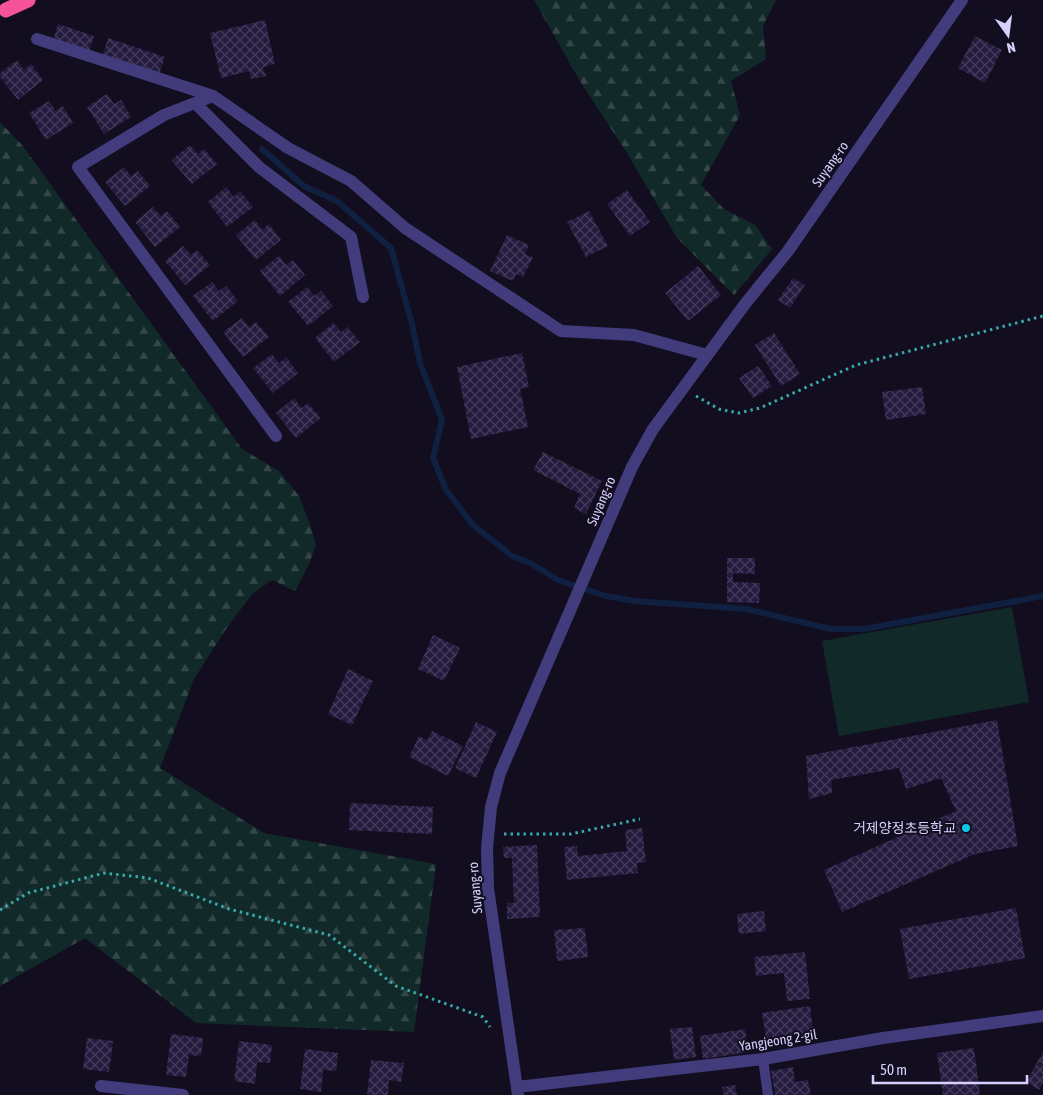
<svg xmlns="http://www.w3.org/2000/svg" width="1043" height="1095" font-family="'Asap Condensed','Noto Sans KR',sans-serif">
	<defs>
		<pattern id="forest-firs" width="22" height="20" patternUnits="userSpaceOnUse" patternTransform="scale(1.25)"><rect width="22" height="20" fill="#122929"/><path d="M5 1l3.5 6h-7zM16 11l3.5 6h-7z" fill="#344749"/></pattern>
		<pattern id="building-cross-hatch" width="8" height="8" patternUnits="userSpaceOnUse" patternTransform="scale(1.25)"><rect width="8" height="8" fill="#251b3f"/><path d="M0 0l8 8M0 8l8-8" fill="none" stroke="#443b5c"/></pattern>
	</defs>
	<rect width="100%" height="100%" fill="#120e20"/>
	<!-- forest -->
	<path fill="url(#forest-firs)" d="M534,0H776L763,26L766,59L731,81L740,115L701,185L724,209L755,225L772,249L734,295L677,238L627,153L580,81Z
		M0,122L22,145L242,449L279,471L299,496L310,525L316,545L309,564L295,591L272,580L252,594L224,632L194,679L160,768L264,833L436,864L414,1032L196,1023L85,938L0,986Z"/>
	<!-- garden -->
	<path fill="#122929" d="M1012,607L1029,702L839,736L822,641Z"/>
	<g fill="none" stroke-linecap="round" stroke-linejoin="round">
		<!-- stream -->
		<path stroke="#102041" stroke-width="6" d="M262,149L304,186L337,201L391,248L412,324L420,363L442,420L433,458L446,490L473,525L512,556L530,563L558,580L606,596L635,601L746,609L831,629H864L1043,596"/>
	</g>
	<!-- building -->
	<path fill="url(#building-cross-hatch)" d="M265,20L275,64L263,67L266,76L251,79L249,71L221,78L210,33Z
		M58,24L94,36L89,52L53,41Z
		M975,36L1002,50L985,83L958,68Z
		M108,38L165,57L159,74L103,55Z
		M17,60L24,70L31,64L43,80L18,100L0,77V73Z
		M107,94L114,104L121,100L131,117L104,134L87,107Z
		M49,101L56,111L63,106L73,123L46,140L29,113Z
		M190,145L198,154L204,149L217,164L192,184L171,160Z
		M124,167L131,176L138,171L150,186L125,206L105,182Z
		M226,187L234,197L240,191L253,207L227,227L208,202Z
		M627,190L650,222L630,236L607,204Z
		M153,207L161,216L167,211L180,227L155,247L135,222Z
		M589,211L608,246L586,257L567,222Z
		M255,220L262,230L269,224L281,240L256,260L236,235Z
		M507,235L529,245L525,254L533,257L523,277L516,274L513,281L490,271Z
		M183,246L191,255L197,250L210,265L185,285L165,261Z
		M279,256L286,265L293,260L305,275L280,296L260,271Z
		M698,266L721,295L688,321L665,293Z
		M793,278L805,285L790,308L778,300Z
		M212,282L219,291L226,286L238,301L213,321L193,296Z
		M307,287L314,296L321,291L333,306L308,326L288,302Z
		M242,318L249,327L256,322L269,337L243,357L223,332Z
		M333,323L341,332L347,327L360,342L334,362L315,338Z
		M774,333L800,374L781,386L755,345Z
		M522,353L529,387L520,389L528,427L471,439L457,367Z
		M272,354L279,363L286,357L298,373L273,393L253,368Z
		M758,366L772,386L753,398L739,378Z
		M922,387L926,414L886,420L882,392Z
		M294,398L302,408L308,403L321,418L296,438L276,413Z
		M543,452L602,481L586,514L574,508L580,494L533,470Z
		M727,558H755V574L733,573V582L760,583L759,603L727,602Z
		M433,635L460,648L444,681L418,669Z
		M348,669L373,681L352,725L328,714Z
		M997,720L1018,846L975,854L842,912L824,870L956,811L941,778L906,789L899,768L831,780L832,793L809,799L806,756Z
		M476,722L497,732L476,778L455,768Z
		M432,731L463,746L448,776L409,757L419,736L427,740Z
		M350,803L433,807L432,834L349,830Z
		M642,828L646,862L637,863L638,873L567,880L564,847L577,846L578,856L627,851L625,830Z
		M537,845L540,917L507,919V903H514L512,858H504L503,847Z
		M1016,908L1025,958L909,979L900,929Z
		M764,911L766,931L739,934L737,914Z
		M585,928L588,957L557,961L554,930Z
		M805,952L810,999L787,1001L784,973L756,976L754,957Z
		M810,1006L813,1033L766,1039L762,1013Z
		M692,1027L696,1057L674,1060L670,1029Z
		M745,1029L748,1052L703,1059L700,1036Z
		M171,1034L203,1038L201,1056L189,1055L186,1077L166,1075Z
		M87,1038L113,1041L109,1072L83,1069Z
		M239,1041L272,1045L270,1063L257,1062L255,1084L234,1081Z
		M974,1048L980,1095H943L937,1053Z
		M305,1049L338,1053L336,1071L323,1070L321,1092L300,1089Z
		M1043,1052V1083L1039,1090L1026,1082Z
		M371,1060L404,1063L401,1082L389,1080L388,1095H367Z
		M793,1067L795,1082L808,1080L811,1095H775L771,1071Z
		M735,1085L737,1095H724L722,1087Z"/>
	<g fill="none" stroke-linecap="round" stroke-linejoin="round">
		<!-- path -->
		<path stroke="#36aaaa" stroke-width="3" stroke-dasharray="2.5 4" stroke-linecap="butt" d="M696,396L719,409L739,413L760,408L856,365L1043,316
			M504,834H571L640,819
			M0,910L28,893L104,873L148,878L229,909L329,935L396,986L483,1017L490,1027"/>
		<!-- lane -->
		<path stroke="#423c7c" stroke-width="10" d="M763,1059L768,1095"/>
		<!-- street -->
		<path stroke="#423c7c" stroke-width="12" d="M37,39L213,96L288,148L351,181L405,228L561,331L634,335L707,355
			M213,96L164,115L78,167L276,436
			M195,103L259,167L351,237L363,297
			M101,1086L183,1095
			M517,1087L763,1059L883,1038L1043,1016
			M518,1095L488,888L487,848L491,807L500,773L632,467L653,429L745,304L788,251L962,0"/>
		<!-- highway -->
		<path stroke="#f45397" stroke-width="15" d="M6,10L28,0"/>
	</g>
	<!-- markers -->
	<circle fill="#0fc6e9" stroke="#120e20" stroke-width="2" cx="966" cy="828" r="5"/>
	<g text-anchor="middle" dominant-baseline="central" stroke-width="4" stroke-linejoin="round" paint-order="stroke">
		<!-- street labels -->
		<g font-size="14" fill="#d7d0fc" stroke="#120e20">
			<text transform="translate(830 164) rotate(-55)">Suyang-ro</text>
			<text transform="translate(601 501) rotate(-67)">Suyang-ro</text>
			<text transform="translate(475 888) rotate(-95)">Suyang-ro</text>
			<text transform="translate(778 1040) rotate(-9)">Yangjeong 2-gil</text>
		</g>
		<!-- poi labels -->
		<g font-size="14" fill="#d7d0fc" stroke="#120e20" text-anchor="end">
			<text x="956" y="828">거제양정초등학교</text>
		</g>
	</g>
	<!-- north arrow -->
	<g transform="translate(1008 35) rotate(166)" stroke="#120e20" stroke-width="4" paint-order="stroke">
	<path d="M0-4L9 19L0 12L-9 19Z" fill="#d7d0fc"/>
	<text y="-8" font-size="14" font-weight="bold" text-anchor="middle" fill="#d7d0fc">N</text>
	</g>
	<!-- scale -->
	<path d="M873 1075v8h154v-8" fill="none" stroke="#d7d0fc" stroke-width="2.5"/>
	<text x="880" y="1075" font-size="15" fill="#d7d0fc" stroke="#120e20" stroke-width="4" paint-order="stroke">50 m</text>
</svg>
